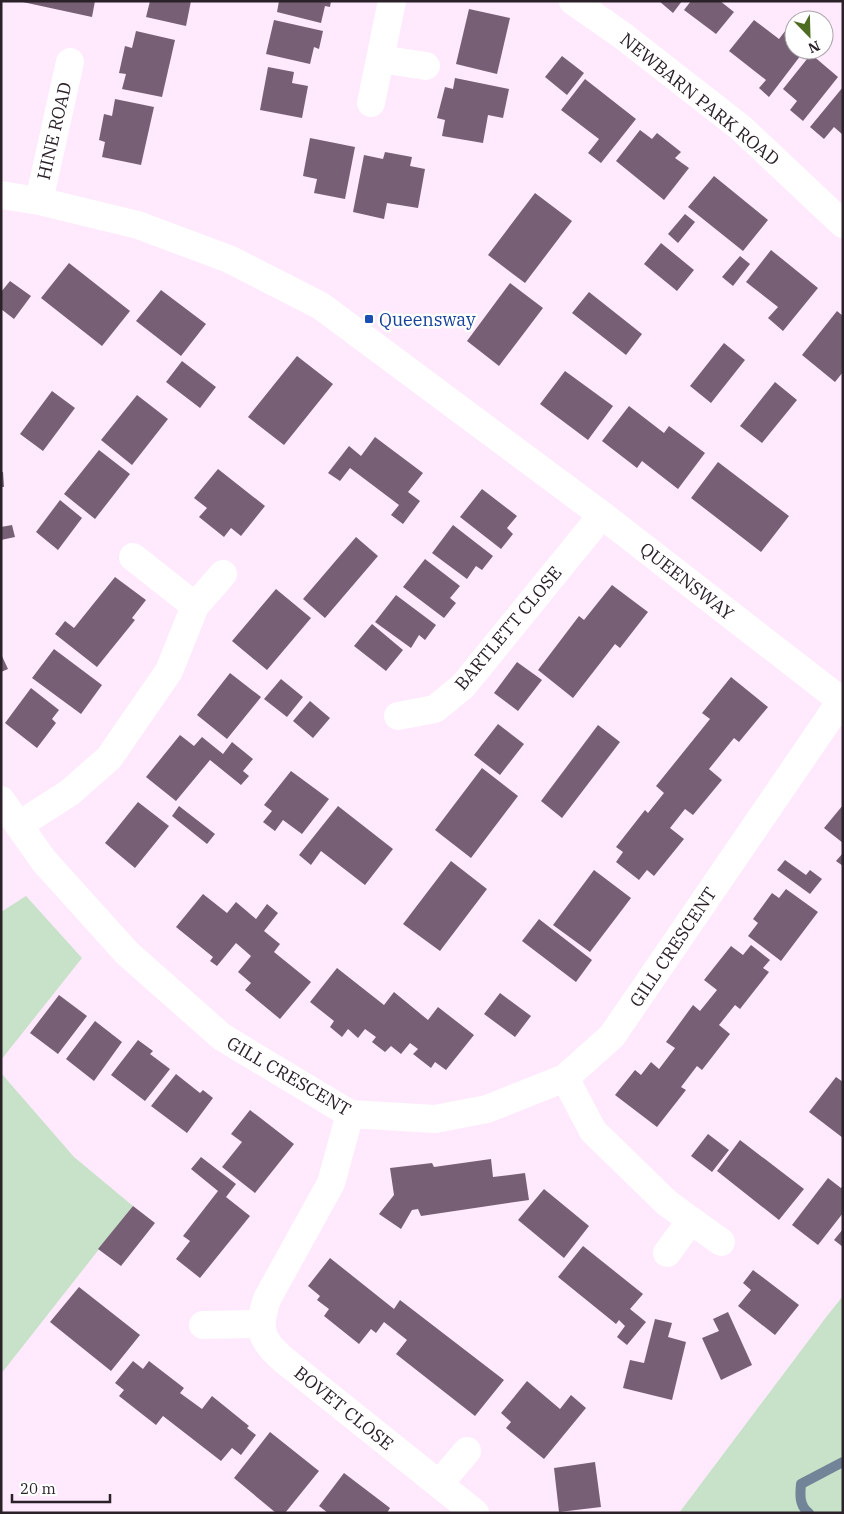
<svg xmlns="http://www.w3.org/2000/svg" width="844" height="1514" font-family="'IBM Plex Serif',serif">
	<rect width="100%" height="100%" fill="#ffe9fc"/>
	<!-- green -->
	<path fill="#c7e2c8" d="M26,896L82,958L1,1060V912Z
		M1,1073L74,1157L133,1206L1,1374Z
		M843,1296V1513H679L827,1316Z"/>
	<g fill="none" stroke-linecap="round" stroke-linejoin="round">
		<!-- stream -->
		<path stroke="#728498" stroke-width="10" d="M809,1513C799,1506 800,1494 801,1484L843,1462"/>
	</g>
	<!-- building -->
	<path fill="#776075" d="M18,1H95L92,17Z
		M150,1H191L186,26L146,17Z
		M279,1H331L330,7L325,6L321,23L277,12Z
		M659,1H682L673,13Z
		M691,1H720L734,12L716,34L684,10Z
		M469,9L510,18L497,74L456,64Z
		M274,20L323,31L319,49L314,47L310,64L266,54Z
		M754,20L779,39L789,26L794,30L792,48L801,55L769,97L759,88L766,80L729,51Z
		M136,31L175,40L162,97L122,89L126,74L119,73L125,46L132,48Z
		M811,54L838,77L803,121L790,110L797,101L783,89Z
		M562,56L584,73L567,95L545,77Z
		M268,67L294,72L292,83L308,86L302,118L260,110Z
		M455,78L509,89L503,118L488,115L483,143L442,136L445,120L437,118L445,87L453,89Z
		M585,79L636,119L601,163L588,153L599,139L561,110Z
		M843,87V135L834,127L824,139L810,127Z
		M115,99L154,107L141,165L102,157L105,142L99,140L104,114L112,116Z
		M640,130L652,139L657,133L681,152L675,158L689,168L664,200L616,161Z
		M310,138L355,147L345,199L314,193L317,179L303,176Z
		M385,152L412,157L410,166L425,169L418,208L387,203L384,219L353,212L364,155L383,159Z
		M714,176L768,220L743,251L688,207Z
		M535,193L572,221L525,283L488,255Z
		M685,214L695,222L678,243L668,234Z
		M661,243L694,270L677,291L644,264Z
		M771,250L818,288L783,331L768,318L778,307L746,282Z
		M740,256L750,264L733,286L722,277Z
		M69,263L130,311L102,346L41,298Z
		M10,281L31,296L14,319L1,309V292Z
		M510,283L543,308L499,366L467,341Z
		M161,290L206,324L181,356L136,321Z
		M589,292L642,334L626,355L572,313Z
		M837,311L843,316V372L835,382L802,355Z
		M724,343L745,360L711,403L690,386Z
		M297,356L333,384L284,445L248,417Z
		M182,361L216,387L200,408L166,382Z
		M565,371L613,406L588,440L540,404Z
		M775,382L797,400L762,443L740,426Z
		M52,391L75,408L43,451L20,434Z
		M137,395L168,419L132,465L101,440Z
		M629,406L664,433L669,426L705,453L678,489L642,461L637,468L602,441Z
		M375,437L423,473L408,492L420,501L403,524L391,515L399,505L350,468L340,481L328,473L349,446L361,456Z
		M99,450L130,474L95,519L64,494Z
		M718,462L789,516L761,552L691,498Z
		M218,469L265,506L241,536L231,528L224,537L199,517L207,508L194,498Z
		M1,472H3L4,487H1Z
		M482,489L517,516L507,528L513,534L501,549L460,517Z
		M60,500L82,518L58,550L36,532Z
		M12,525L15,537L1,540V527Z
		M453,525L493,556L482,570L476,566L467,579L432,553Z
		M356,537L378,556L325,618L303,599Z
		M425,559L460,586L450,598L456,603L444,618L403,587Z
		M115,577L146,600L132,618L135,620L97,667L55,634L65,621L74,628Z
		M612,585L648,612L620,648L615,644L573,698L538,670L579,616L584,620Z
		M276,589L311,618L267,670L232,641Z
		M396,595L436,625L425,640L419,635L411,648L375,622Z
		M372,624L403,650L386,671L354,646Z
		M54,649L102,685L81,714L32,678Z
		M1,654L8,669L1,672Z
		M517,662L542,680L518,711L494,693Z
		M230,673L261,697L227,739L197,715Z
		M731,677L768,707L739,742L734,738L709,769L722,780L693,815L685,809L670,828L684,839L654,876L647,870L639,880L616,862L623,852L616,847L645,810L648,813L664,793L656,786L710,719L702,713Z
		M281,679L303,697L287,717L264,699Z
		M31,688L59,710L52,719L56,723L37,748L5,723Z
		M310,701L330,718L313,738L293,721Z
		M498,724L524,744L500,775L474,755Z
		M598,725L620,742L562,818L541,801Z
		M180,735L194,746L202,737L223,754L232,742L253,759L243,771L249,776L241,785L210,760L176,801L146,777Z
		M482,768L518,796L471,858L435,830Z
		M291,771L329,799L302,834L283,820L275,831L263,822L272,811L264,805Z
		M138,802L169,826L135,868L105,843Z
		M843,805V843L824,828Z
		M179,806L215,834L207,844L172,816Z
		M338,806L393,849L365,885L321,851L311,865L299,855Z
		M843,853V866L836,861Z
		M785,860L806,875L810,870L822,879L810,894L777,870Z
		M451,861L487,889L440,951L403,924Z
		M594,870L631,898L590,952L553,925Z
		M786,889L818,912L781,961L748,936L758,923L753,919L772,893L779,898Z
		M203,894L227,913L236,902L256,919L267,904L278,913L264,931L280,944L274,952L311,982L280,1019L245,990L251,983L238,972L251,956L236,943L217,966L210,961L213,957L176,927Z
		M539,919L592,960L576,982L522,941Z
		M751,945L770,960L763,968L769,972L740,1009L735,1005L719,1025L730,1034L702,1070L697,1066L681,1087L686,1090L657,1127L615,1095L635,1070L641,1075L651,1062L659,1069L675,1048L666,1042L693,1005L700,1011L717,990L704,980L731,946L743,955Z
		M337,968L384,1005L394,992L428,1020L438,1007L474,1035L446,1070L435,1062L431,1068L413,1054L418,1049L410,1043L401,1054L391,1046L385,1052L372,1042L376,1037L365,1029L358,1038L348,1029L342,1037L330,1027L334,1021L310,1002Z
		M500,993L531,1016L515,1037L484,1014Z
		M59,995L87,1016L58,1054L30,1033Z
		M95,1021L122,1042L94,1081L66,1059Z
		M138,1040L153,1051L150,1054L170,1069L145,1101L111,1075Z
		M176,1074L200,1093L203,1090L213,1098L187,1133L151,1106Z
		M836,1077L843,1082V1138L809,1112Z
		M250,1110L294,1144L255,1193L222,1167L242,1142L231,1134Z
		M708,1134L729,1150L712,1172L691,1156Z
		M740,1140L804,1189L779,1220L717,1171Z
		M201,1157L236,1184L226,1197L250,1216L200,1278L176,1259L190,1241L183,1236L218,1191L191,1169Z
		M491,1159L493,1177L525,1173L529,1200L421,1216L418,1209L412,1210L401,1229L379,1214L394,1195L390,1168L432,1163L434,1167Z
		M828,1178L841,1188L843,1186V1213L818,1245L792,1225Z
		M544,1189L589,1226L564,1258L518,1220Z
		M133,1206L155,1223L121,1266L98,1249Z
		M843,1229V1247L834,1240Z
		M583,1246L643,1294L630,1309L646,1322L627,1345L617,1337L625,1326L619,1320L616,1324L558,1277Z
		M330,1258L394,1309L400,1300L504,1380L475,1416L396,1354L407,1340L384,1322L376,1333L371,1329L359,1344L324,1316L329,1309L317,1300L320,1296L308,1286Z
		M753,1270L799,1305L775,1335L738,1306L751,1290L743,1283Z
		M79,1287L140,1335L111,1371L50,1322Z
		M728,1312L752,1365L721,1380L702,1338L719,1331L713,1319Z
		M655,1319L672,1323L668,1337L686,1342L672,1400L623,1388L630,1360L644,1363Z
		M133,1361L143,1369L149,1361L184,1388L180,1393L202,1409L212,1396L249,1426L247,1428L256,1435L241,1455L232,1448L221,1461L163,1416L156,1425L119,1396L124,1390L115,1383Z
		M527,1381L560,1409L571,1395L586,1408L544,1459L506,1428L511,1422L501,1413Z
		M270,1432L319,1471L285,1513H276L234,1478Z
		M595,1462L601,1507L559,1512L554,1468Z
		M344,1473L390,1508L387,1513H328L319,1506Z"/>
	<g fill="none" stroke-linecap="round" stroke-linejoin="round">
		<!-- minor -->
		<path stroke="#fff" stroke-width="28" d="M573,1L623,36L741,128L843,224
			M380,59L426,66
			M371,103L392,1
			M1,195L39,201L138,225L229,259L321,306L602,515L843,702
			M39,201L70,62
			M133,557L195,606
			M398,716L435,709L463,686L602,515
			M1,800L44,861L127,953L222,1037L350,1114L435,1119L487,1109L565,1078L612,1036L841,701
			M19,825L69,793L109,758L169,671L195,606L223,574
			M565,1078L593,1131L667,1203L721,1242
			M350,1114L331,1183L267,1299C257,1329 260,1340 285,1361L475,1513
			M667,1253L691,1220
			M203,1325L261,1324
			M439,1484L467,1451"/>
	</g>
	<!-- markers -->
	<rect fill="#1a4fb4" stroke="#fff" stroke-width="2" x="364" y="314" width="10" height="10" rx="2.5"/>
	<g text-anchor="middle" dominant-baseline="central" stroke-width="5" stroke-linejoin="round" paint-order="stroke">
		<!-- street labels -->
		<g font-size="18" fill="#2b2129" stroke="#fff">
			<text transform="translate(700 99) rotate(39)">NEWBARN PARK ROAD</text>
			<text transform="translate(54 131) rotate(-77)">HINE ROAD</text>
			<text transform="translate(687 581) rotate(38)">QUEENSWAY</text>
			<text transform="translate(508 628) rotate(-50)">BARTLETT CLOSE</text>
			<text transform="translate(673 947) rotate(-56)">GILL CRESCENT</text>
			<text transform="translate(289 1076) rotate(30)">GILL CRESCENT</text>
			<text transform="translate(344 1408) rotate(39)">BOVET CLOSE</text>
		</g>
		<!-- transit labels -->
		<g font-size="18" fill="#164399" stroke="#fff" text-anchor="start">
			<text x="379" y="319">Queensway</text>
		</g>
	</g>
	<!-- border -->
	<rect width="844" height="1514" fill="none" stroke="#2b2129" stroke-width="5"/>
	<!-- north arrow -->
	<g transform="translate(809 35) rotate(157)"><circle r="24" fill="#ffffff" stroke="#aaa6a9"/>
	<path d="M0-4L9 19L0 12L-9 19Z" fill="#4d6c21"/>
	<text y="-8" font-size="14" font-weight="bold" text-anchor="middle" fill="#2b2129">N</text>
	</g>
	<!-- scale -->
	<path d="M12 1494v8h98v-8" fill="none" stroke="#2b2129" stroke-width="2.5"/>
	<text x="20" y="1494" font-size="15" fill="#2b2129" stroke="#ffffff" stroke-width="4" paint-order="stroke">20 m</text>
</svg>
